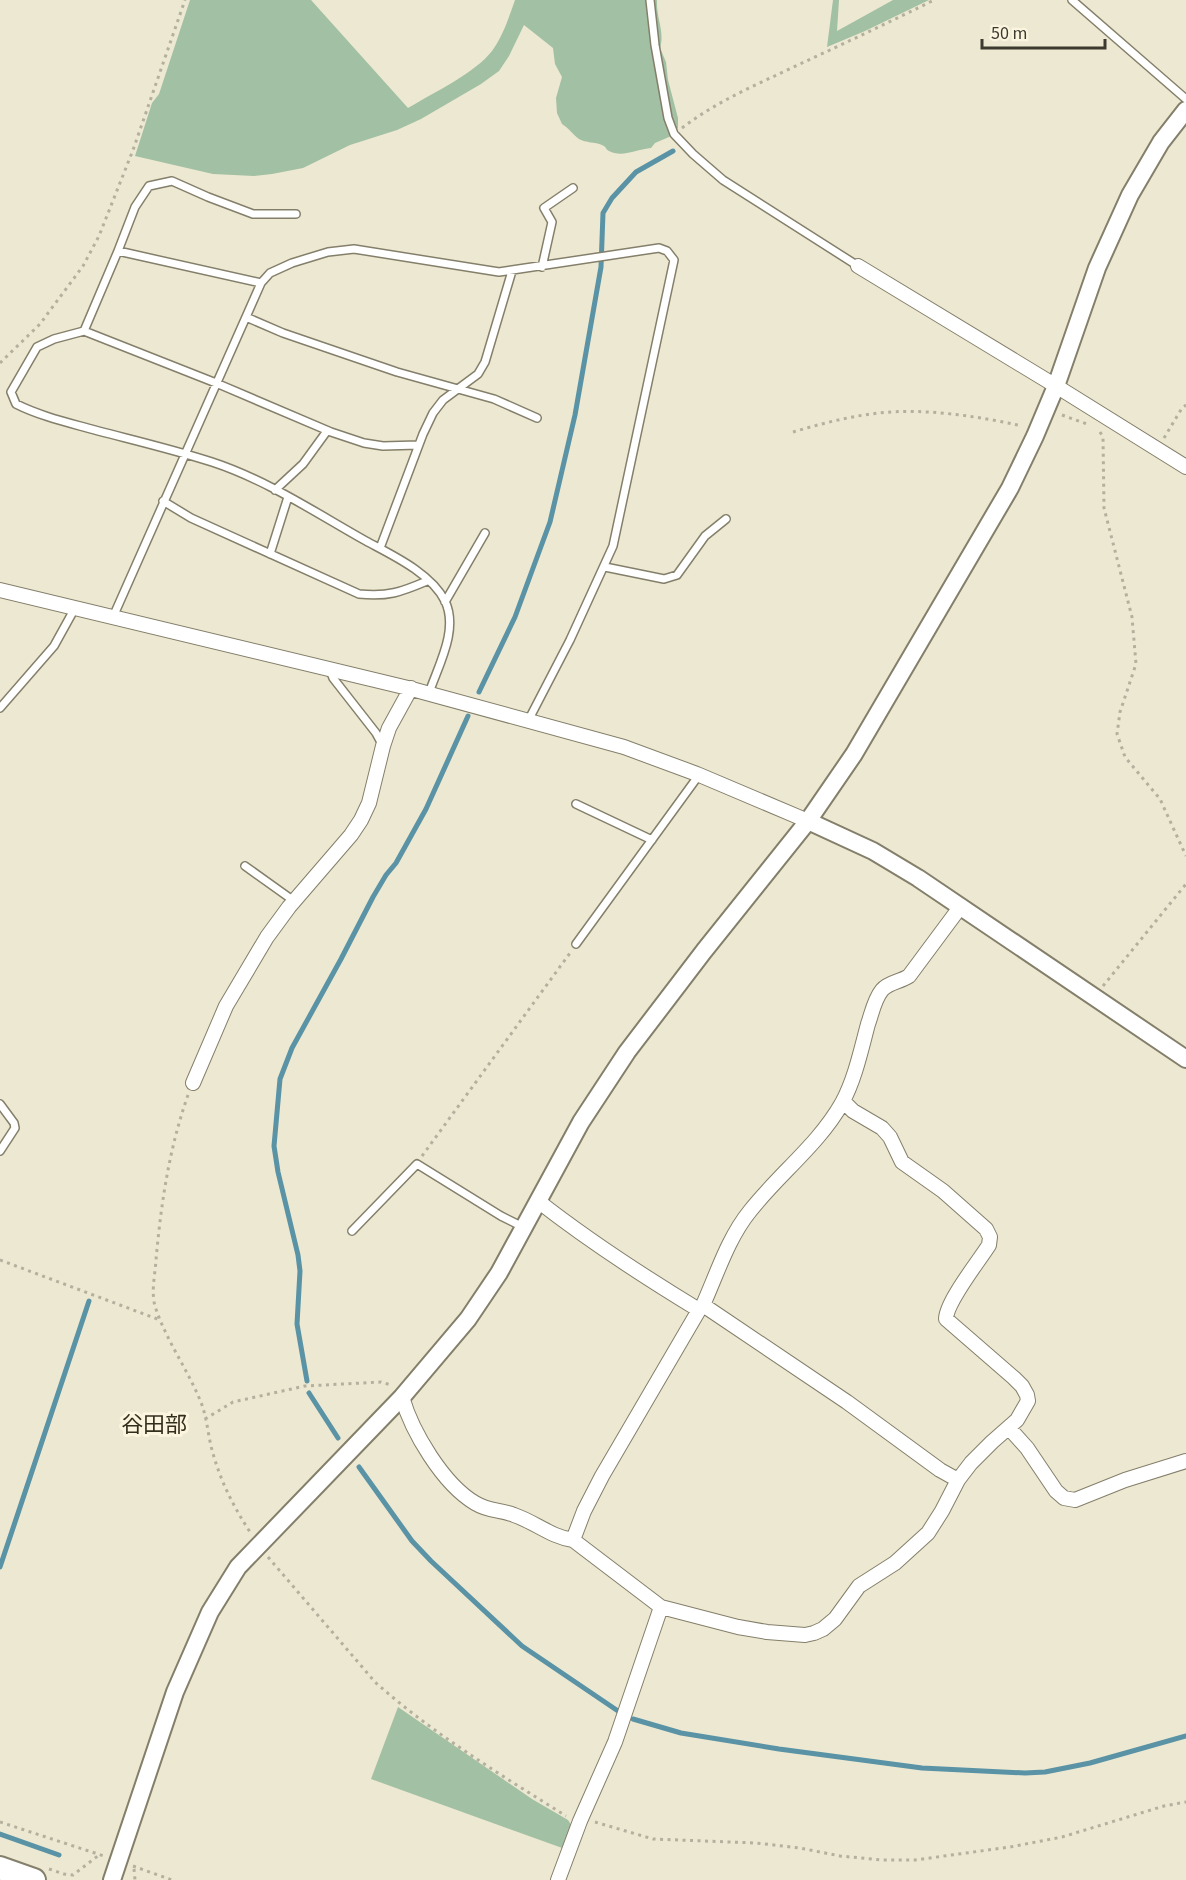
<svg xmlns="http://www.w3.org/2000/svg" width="1186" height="1880" font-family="'Source Sans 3','Noto Sans JP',sans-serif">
	<rect width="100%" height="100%" fill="#ede8d1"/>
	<!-- green -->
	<path fill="#a2c0a3" d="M190,0H311L408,108C433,93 475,73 492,51C503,36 509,17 515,0H657C656,18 665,32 660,48L666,62L668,80L678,118V128L669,137L655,143L651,148C638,149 622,158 609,151C604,148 608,148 602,145C595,142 586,143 579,139C573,135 569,128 562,124L557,113L556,98L562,77L555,64L553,48L524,25L509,56L499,71L481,84L421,119L397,130L350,145L303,168L272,174L254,176L213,174L135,156L152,103L159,94Z
		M833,0H839L837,31L893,0H929L865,31L827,47Z
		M398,1707L532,1799L568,1820L572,1826L565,1849L371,1779Z"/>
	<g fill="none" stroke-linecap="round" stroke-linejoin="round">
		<!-- stream -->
		<path stroke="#5993a5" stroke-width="5" d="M479,692L515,617L550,522L575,415L585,358L601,267L603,213L612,198L636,172L673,151
			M307,1381L297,1324L300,1271L298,1255L278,1172L274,1146L280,1079L292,1048L341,959L373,897L386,875L396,863L426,809L468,716
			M309,1393L338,1438
			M359,1467L412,1541L431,1561L522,1646L618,1711
			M0,1567L89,1301
			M633,1719L681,1733L779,1749L922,1768L1025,1773L1045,1772L1090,1763L1186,1736
			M0,1834L59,1855"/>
		<!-- service casing -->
		<g stroke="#847f6a" stroke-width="10">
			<path id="service" d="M650,0L655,45L668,118L674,134L693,154L723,180L858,266
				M1072,0L1186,99
				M118,251L84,331L216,383L331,432L364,443L383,446L418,445
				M542,267L552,222L544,208L573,188
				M261,283L118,251L135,207L149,186L172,181L208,197L253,214H296
				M246,317L283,333L397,372L494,399L537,418
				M84,331L54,339L37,347L11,392L16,404C36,414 58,420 80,426C124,438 169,448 212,462C267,480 316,513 366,541C392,555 431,573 445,601C459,630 438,666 429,693
				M275,490L303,464L327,431
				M163,501L191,518L359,594C388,597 401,592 427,581
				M380,548L423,434L433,413L443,400L478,374L485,362L512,271
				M270,554L288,497
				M605,567L664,579L677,575L705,536L726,519
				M445,602L485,533
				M113,617L261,283L270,273L292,263L328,252L354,249L499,272L659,248L667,251L674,260L613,546L570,640L528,721
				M330,670L333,678L376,733L382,744
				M0,708L54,646L75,608
				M576,804L652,840
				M245,866L294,901
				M576,944L699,775
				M0,1104L14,1123L15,1128L0,1151
				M352,1231L417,1164L501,1216L523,1227"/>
		</g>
		<!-- minor casing -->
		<g stroke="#847f6a" stroke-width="16">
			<path id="minor" d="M858,266L1056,386L1186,467
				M0,590L408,688L624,747L697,774L808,821
				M193,1083L226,1006L267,937L289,907L351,835L361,820L369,803L383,746L389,728L411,688
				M538,1201C589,1241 643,1276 699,1310
				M703,1305L847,1402L940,1470L958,1480
				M402,1397C412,1432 443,1484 475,1503C490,1512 499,1509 514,1515C535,1522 551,1537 573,1540L661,1607L738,1627L767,1632L805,1635L814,1633L823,1629L835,1619L859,1586L895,1563L928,1533L942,1511L958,1480L971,1463L992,1442L1017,1420L1028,1401L1027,1395L1022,1386L1014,1378L946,1319C946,1302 979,1261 989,1245L990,1237L986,1229L943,1191L902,1162L890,1137L882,1128L853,1111L843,1101
				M1009,1428L1027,1448L1056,1491L1064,1498L1075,1500L1125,1480L1186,1461
				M573,1540L584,1511L602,1476L699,1310L703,1305C717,1274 728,1238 750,1211C779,1174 819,1144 842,1103C855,1079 861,1050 868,1024C872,1013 874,1000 882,990C889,982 900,982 909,976L961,906
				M558,1880L580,1821L615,1742L661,1607"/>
		</g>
		<!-- tertiary casing -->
		<g stroke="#847f6a" stroke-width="20">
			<path id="tertiary" d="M808,821L873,851L918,878L1186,1059
				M112,1880L175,1692L210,1612L238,1567L402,1397L468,1319L499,1273L581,1122L627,1052L704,951L808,821L854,754L1010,488L1035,436L1056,386L1097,268L1130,195L1161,142L1186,110"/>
		</g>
		<!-- trunk casing -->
		<g stroke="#847f6a" stroke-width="26">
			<path id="trunk" d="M0,1868L34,1880"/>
		</g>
		<!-- path -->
		<path stroke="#b4b09e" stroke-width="3" stroke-dasharray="3 4.5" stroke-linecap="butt" d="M682,128C713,104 749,88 783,72C834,48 884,25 934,0
			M0,363L40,324L83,266L99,236L133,150L185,0
			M1062,415L1087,424
			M793,432C820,424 850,416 879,413C924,408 977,416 1022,426
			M1100,432L1103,437L1104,508L1132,617L1136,664L1120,712L1117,734L1125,757L1160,799L1186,856
			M1164,438L1182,408L1186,405
			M1103,986L1186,884
			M188,1095C169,1149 161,1204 156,1260C155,1275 151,1292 155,1306C166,1341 189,1371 202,1405C207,1419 208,1435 212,1450C220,1480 233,1506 250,1532
			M422,1156L570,953
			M0,1260L160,1320
			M205,1419L233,1402L305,1386L381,1382L391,1385
			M268,1557L375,1682C433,1734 501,1775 566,1816
			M0,1822L104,1856
			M595,1822L653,1839L756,1843L800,1848L840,1856L882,1860H915L1010,1847L1062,1837L1164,1806L1186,1802
			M133,1866L172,1880
			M49,1869L64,1874L73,1875L99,1855
			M134,1869L135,1880"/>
		<!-- service -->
		<use href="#service" stroke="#fff" stroke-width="7"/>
		<!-- minor -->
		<use href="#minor" stroke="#fff" stroke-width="14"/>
		<!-- tertiary -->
		<use href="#tertiary" stroke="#fff" stroke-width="16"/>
		<!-- trunk -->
		<use href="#trunk" stroke="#fff" stroke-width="22"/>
	</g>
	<g text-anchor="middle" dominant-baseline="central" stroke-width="6" stroke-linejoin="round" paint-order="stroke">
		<!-- quarter labels -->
		<g font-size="22" fill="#322e1c" stroke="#fbf5df">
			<text x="154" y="1425">谷田部</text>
		</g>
	</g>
	<!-- scale -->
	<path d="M982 39v9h123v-9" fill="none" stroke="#3b3930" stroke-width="3"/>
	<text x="991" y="39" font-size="18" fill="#3b3930" stroke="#fbf5df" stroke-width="4.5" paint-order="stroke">50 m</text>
</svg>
